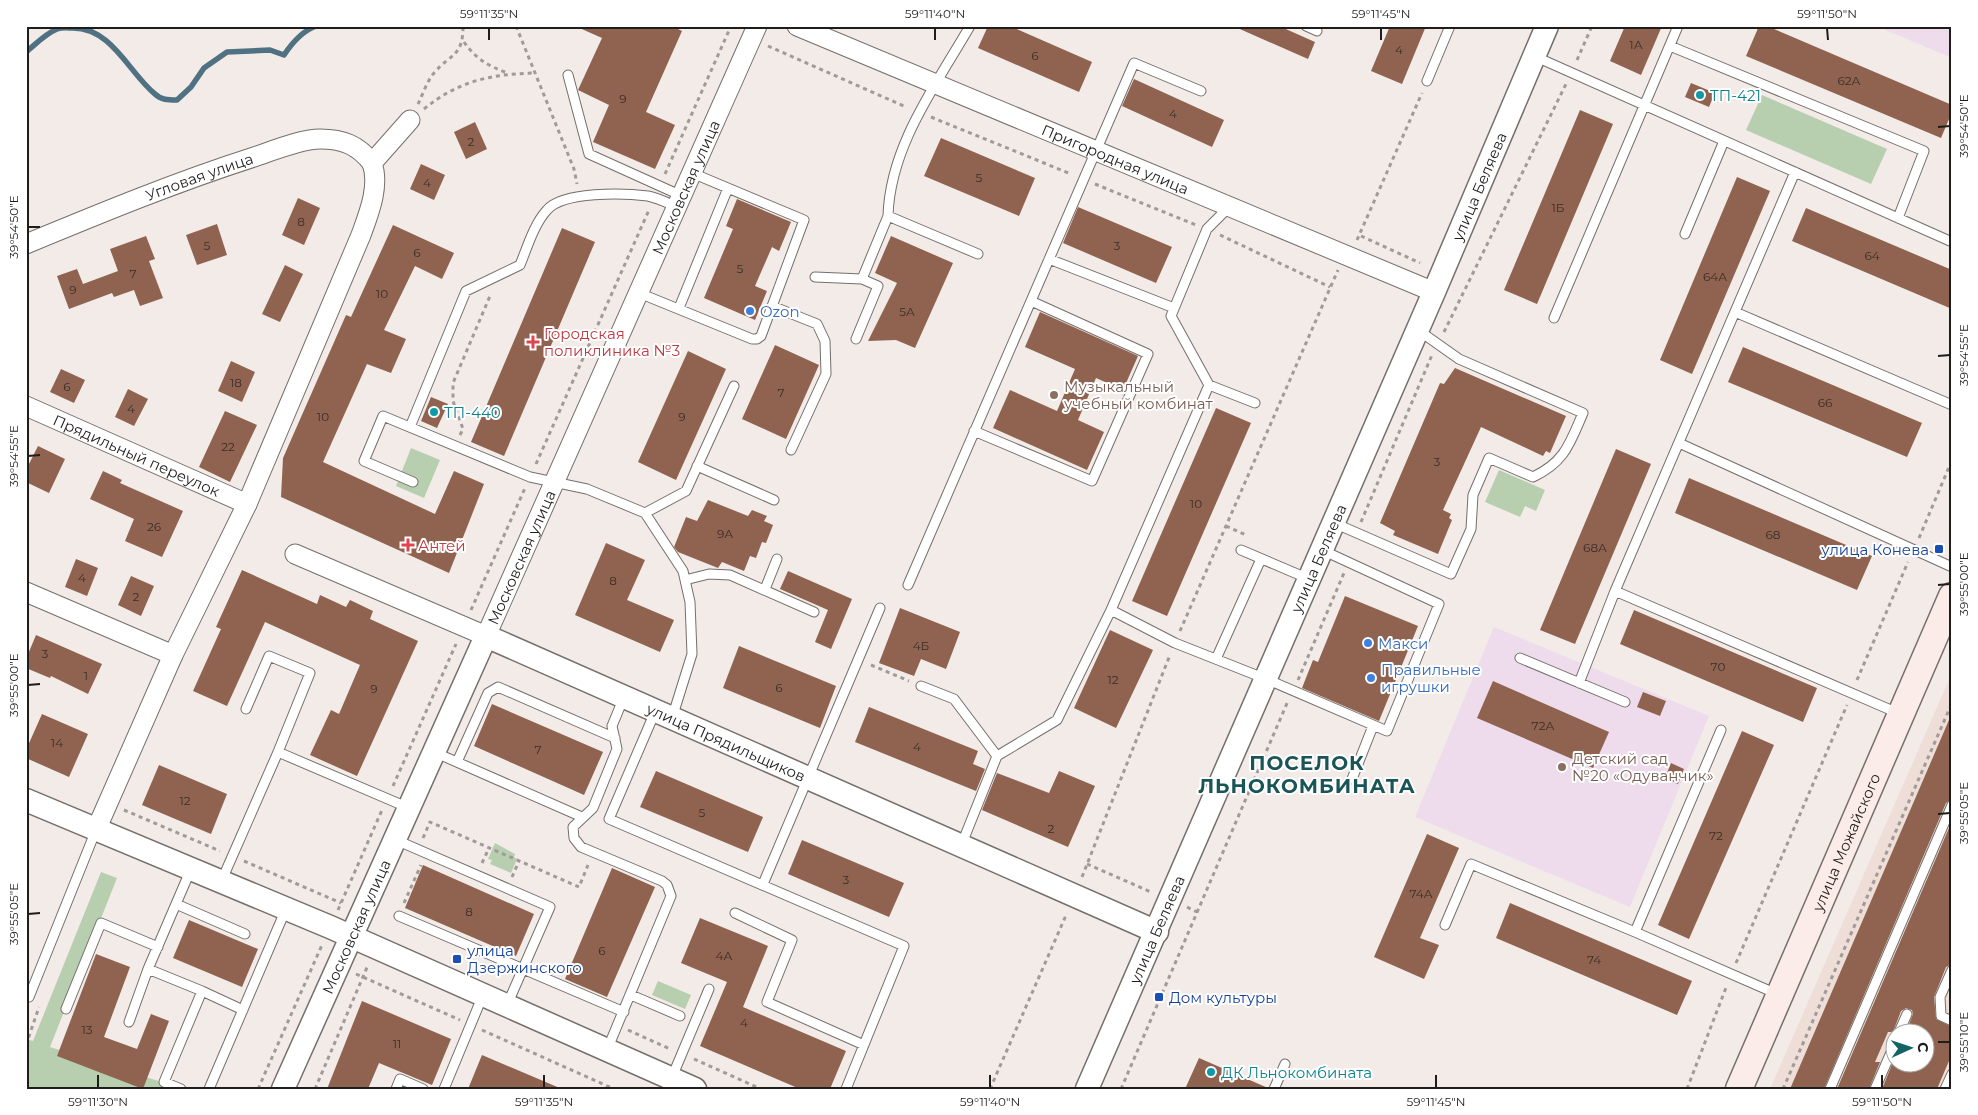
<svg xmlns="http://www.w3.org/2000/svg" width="1978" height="1115" font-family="Montserrat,sans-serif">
	<rect width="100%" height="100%" fill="#f2ebe7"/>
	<!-- built -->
	<path fill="#eeded7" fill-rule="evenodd" d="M1952,673V1089H1770ZM1896,1032H1926V1062H1896Z"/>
	<!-- education -->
	<path fill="#eedced" d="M1876,26H1952V58Z
		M1494,627L1709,716L1630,907L1415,817Z"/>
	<!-- green -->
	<path fill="#b8cfaf" d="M1762,95L1887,149L1871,184L1746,130Z
		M411,448L440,460L424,498L396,486Z
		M1499,470L1545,490L1536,511L1525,506L1520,517L1485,502Z
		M495,843L515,854L514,857L517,859L511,873L490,864L492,860L488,859Z
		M101,872L117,878L50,1047L184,1089H26V1039L33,1041Z
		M658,981L691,995L685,1009L652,995Z"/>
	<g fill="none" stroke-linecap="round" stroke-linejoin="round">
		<!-- stream -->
		<path stroke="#4f7182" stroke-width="5.5" d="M26,52C36,44 45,34 57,29C62,27 68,28 73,28C112,28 129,73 155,94C161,100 168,100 177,100L191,87L204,68L227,52L270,50L284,55C292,43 302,31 316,26"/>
	</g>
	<!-- building -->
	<path fill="#8f634f" d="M575,26H672L682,31L646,112L675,125L655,169L593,142L609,105L578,90L602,38Z
		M988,26H1010L1092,62L1079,92L978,48Z
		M1233,26H1279L1315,42L1308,59Z
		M1390,26H1426L1402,84L1371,71Z
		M1625,26H1662L1641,75L1610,61Z
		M1759,26H1767L1952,105V112L1941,138L1746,56Z
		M1134,79L1224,120L1212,147L1122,106Z
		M1691,83L1715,93L1709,107L1685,97Z
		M1580,110L1613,124L1537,304L1504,290Z
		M475,122L487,149L466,159L454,132Z
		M941,138L1035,178L1019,216L924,176Z
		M421,164L445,175L434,200L410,189Z
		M1737,177L1770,191L1692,374L1660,360Z
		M298,198L320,208L304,245L282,235Z
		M737,199L791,222L779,251L772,247L755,286L767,291L755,320L704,298L733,229L726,226Z
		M1078,207L1172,247L1156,283L1063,243Z
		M1806,208L1952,270V309L1792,241Z
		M217,224L227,255L197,265L186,235Z
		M393,225L454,253L442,279L415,266L384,330L406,339L391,373L367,364L323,462L435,514L454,471L484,484L449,573L281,497L283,458L346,315L351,317Z
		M562,228L595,242L504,456L471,442Z
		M146,236L155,259L149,261L163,298L140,306L134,290L114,297L112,293L69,309L57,276L77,269L83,284L118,271L110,249Z
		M891,236L953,263L915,348L896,340L868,341L897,283L875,273Z
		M285,265L303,274L280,322L262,314Z
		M1040,312L1138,356L1123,390L1096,378L1078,420L1104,432L1087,470L993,428L1010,390L1057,411L1075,369L1025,347Z
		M775,345L819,365L786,439L742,419Z
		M1743,347L1922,423L1907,457L1728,382Z
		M688,351L726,369L676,480L638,462Z
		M231,361L255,372L242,402L218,391Z
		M1455,368L1566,416L1550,453L1546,451L1543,456L1481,427L1443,510L1451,514L1449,518L1452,520L1438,554L1393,535L1395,531L1380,523L1440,383L1444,384Z
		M61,369L85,380L74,403L50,392Z
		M128,389L148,399L134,426L115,417Z
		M431,397L448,404L437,428L421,421Z
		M1216,408L1251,423L1167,616L1132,601Z
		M225,411L257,425L230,482L199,467Z
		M38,446L65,459L49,493L26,482V470Z
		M1616,449L1651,464L1575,644L1540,630Z
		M103,471L122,480L120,483L183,511L162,557L125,541L134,519L90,499Z
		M1689,478L1872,556L1857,590L1675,513Z
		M708,500L748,516L752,510L767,516L764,521L773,525L766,543L762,542L756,558L750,556L744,571L722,562L718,568L678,552L674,547L686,517L697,521Z
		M606,543L645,560L627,600L674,620L660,652L575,615Z
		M76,559L98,568L87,596L65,587Z
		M242,570L317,604L320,595L346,607L350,600L373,611L370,619L418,641L357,776L310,755L331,710L339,714L360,665L265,622L227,706L193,691L221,629L216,627Z
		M788,571L852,599L831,649L815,642L828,610L780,589Z
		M131,576L154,586L141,616L118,605Z
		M1345,596L1418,626L1379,721L1302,688L1313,660L1318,662Z
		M900,608L960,632L946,669L921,659L914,676L879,663Z
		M1634,610L1817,688L1803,722L1620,644Z
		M1110,630L1153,650L1116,728L1074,708Z
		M36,635L102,664L88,694L51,676L50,678L26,668V659Z
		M739,646L836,686L820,728L723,688Z
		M1493,681L1609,732L1593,768L1477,718Z
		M1643,692L1666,701L1660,716L1637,707Z
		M492,704L603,752L584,795L474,746Z
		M869,707L978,751L973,764L985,769L976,791L855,742Z
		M1952,713V799L1946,803L1824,1089H1790Z
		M42,714L88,734L69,777L26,758V750Z
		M1742,731L1774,745L1689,939L1658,925Z
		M1671,763L1684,769L1678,784L1665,778Z
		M159,765L227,794L211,834L142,805Z
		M656,771L763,817L748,852L640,807Z
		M1059,771L1095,786L1068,847L982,810L997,773L1049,793Z
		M1952,821V964L1946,967L1934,997L1936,1019L1952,1027V1054L1937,1089H1882L1893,1062H1926V1032H1906L1913,1014L1912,1010L1906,1008L1901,1011L1893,1032H1888L1875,1062H1880L1869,1089H1837Z
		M1427,834L1459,848L1420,938L1439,945L1424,979L1374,957Z
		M802,840L904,883L889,917L788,874Z
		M423,865L534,914L516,956L405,908Z
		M612,868L655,887L607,997L565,979Z
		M1510,903L1692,981L1677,1015L1496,938Z
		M700,918L768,946L743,1007L846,1051L830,1089H800L700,1046L727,982L681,963Z
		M189,920L258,949L242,987L173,958Z
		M96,954L130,967L104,1037L137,1049L151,1014L169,1021L143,1089L57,1056Z
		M362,1001L451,1039L432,1085L379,1063L368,1089H327Z
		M482,1055L562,1089H468Z
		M1199,1058L1268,1088V1089H1185Z"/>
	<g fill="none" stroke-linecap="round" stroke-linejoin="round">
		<!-- service casing -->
		<g stroke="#756f6c" stroke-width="11">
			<path id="service" d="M970,26C936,85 890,146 888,216L978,254
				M1306,26L1317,31
				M1670,46L1924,151L1898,218
				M1534,56L1952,242
				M568,75L589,154L682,196
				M1427,81L1450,26
				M1229,207L1207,229L1171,316L1209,385L1111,610L1175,643L1266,679L1387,731L1439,604L1322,550
				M1685,234L1724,141
				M1049,259L1174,308
				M815,277L862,279
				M639,293L752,339H757L761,336L804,220L692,173
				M772,306L817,324L825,341L826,374L791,450
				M679,308L728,188
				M1735,312L1952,405
				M1554,318L1678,26
				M856,339L878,286L862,279L888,216
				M1209,385L1255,403
				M410,427L466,291L520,265C527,248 534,224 547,210C563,191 624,193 648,196C658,198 668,203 677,207
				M974,431L1092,481L1148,354L1031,301
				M1679,443L1952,567
				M697,466L774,500
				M413,482L364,461L383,416L530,477L587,489L645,513L683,571L690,602L692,654L672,718
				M645,513L686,491L734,386
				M1334,523L1451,574L1471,529L1473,495L1489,458L1533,477C1565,462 1570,443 1583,413L1459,359L1418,330
				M1241,550L1309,579
				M685,580L709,574L730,575L814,612
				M908,585L1134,63L1201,91
				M765,589L777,559
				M1615,591L1900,714
				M1520,658L1625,702
				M1216,659L1261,559
				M1579,683L1615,591L1795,172
				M921,686L954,699L997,756
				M246,709L269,656L310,673L278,752L409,808
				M655,712L609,819L904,946L846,1089
				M434,752L582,817
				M457,762L488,693L498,687L615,738
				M1352,779L1373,726
				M396,840L550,907L507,1005
				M961,846L997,756L1057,720L1111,610
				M221,882L278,752
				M763,884L880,608
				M176,904L245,934
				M735,913L792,940L767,1002L864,1045
				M399,916L624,1012
				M1445,925L1471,864L1635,932L1777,994
				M1635,932L1721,730
				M148,969L191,869
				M1952,970L1940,997L1941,1016L1952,1021
				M631,995L680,1016
				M29,997L96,830
				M66,1009L101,923L158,947
				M129,1022L148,969L202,991
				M1899,1032L1907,1014
				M607,1050L671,896L667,885L662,881L581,847L574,838L573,827L593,808L617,749L612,726L624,697
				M181,1089L164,1082L202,991L243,1010
				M209,1089L286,909
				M396,1089L400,1079L423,1089
				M444,1089L483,995
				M667,1089L709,989
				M1274,1089L1285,1064
				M1830,1089L1952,805
				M1875,1089L1896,1041
				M1945,1089L1952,1074"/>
		</g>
		<!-- minor casing -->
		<g stroke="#756f6c" stroke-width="21">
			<g id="minor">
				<path id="s1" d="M797,26L1434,292"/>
				<path id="s2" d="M26,244C101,213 176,182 254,157C272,151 301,139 320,139C343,139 358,145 372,163"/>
				<path id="s3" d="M26,406L247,504"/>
				<path id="s4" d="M295,554L486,636L757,26"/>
				<path d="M26,592L173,655"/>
				<path d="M96,830L173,655L247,504L361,235C369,213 380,186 372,163L410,120"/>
			</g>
		</g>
		<!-- tertiary casing -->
		<g stroke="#756f6c" stroke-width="25">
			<g id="tertiary">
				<path d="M26,800L330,927L695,1089"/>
				<path id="s5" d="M283,1089L486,636L1157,932"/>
				<path id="s6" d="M1087,1089L1434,292L1547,26"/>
			</g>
		</g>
		<!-- secondary casing -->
		<g stroke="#756f6c" stroke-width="29">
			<g id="secondary">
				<path id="s7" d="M1739,1089L1952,596"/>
			</g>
		</g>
		<!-- path -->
		<path stroke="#a09b98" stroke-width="3" stroke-dasharray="4 4" stroke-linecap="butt" d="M516,26L574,169L577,184
			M464,42C476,59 488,66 508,73
			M768,46L906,107
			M1577,60L1592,26
			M418,104C423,94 427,81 434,73C451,53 463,57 463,26
			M424,109C458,81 491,74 535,73
			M931,117L1071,174
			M665,174L731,26
			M1095,184L1196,225
			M1220,235L1330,287
			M1361,236L1420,263
			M1357,240L1422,93
			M1444,332L1566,84
			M460,435L463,429L453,401V383L490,296
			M536,464L649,210
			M1361,522L1432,355
			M1226,526L1246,535
			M1919,538L1952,460
			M471,610L525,488
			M1180,631L1338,270
			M871,665L909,681
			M1298,680L1344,573
			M1857,680L1908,562
			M393,786L456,644
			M124,810L220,851
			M423,838L430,822L579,887L588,865
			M244,861L341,903
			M482,863L489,848
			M1087,864L1151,892
			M512,877L519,861
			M1082,877L1170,655
			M404,903L421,865
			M1187,907L1197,912
			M338,910L382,810
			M1736,963L1847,705
			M356,974L460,1020
			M482,1030L614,1089
			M628,1030L670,1049
			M26,1045L39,1007
			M694,1059L761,1089
			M26,1079L28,1089
			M258,1089L322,945
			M315,1089L368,965
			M990,1089L1067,913
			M1121,1089L1288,701
			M1687,1089L1727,985
			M1783,1089L1952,703"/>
		<!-- service -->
		<use href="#service" stroke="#fff" stroke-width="9"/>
		<!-- minor -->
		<use href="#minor" stroke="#fff" stroke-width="19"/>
		<!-- tertiary -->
		<use href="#tertiary" stroke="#fff" stroke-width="22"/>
		<!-- secondary -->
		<use href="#secondary" stroke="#fcece9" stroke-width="26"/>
	</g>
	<!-- ticks -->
	<path fill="none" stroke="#1f1d1c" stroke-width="2" d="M489,28V40M935,28V40M1381,28V40M1827,28L1828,40M1938,127L1950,126M28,227H40M1938,356L1950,355M28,456L40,455M1938,585L1950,584M28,685L40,684M1938,814L1950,813M28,914L40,913M1938,1042H1950M98,1075V1088M544,1075V1088M990,1075V1088M1436,1075V1088M1882,1075V1088"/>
	<!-- markers -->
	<g fill="#0f9aa8" stroke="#fff" stroke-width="2">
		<circle cx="1700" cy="95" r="5"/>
		<circle cx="434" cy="412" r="5"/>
		<circle cx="1211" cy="1072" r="5"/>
	</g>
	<g fill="#3f7fe0" stroke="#fff" stroke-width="2">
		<circle cx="750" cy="311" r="5"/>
		<circle cx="1368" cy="643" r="5"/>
		<circle cx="1371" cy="678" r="5"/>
	</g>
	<g fill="#e0444e" stroke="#fff" stroke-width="2">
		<path d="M530.5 334.5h5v5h5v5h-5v5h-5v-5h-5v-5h5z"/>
		<path d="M405.5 537.5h5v5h5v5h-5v5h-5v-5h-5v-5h5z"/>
	</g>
	<g fill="#8d6e63" stroke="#fff" stroke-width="2">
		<circle cx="1054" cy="395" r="5"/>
		<circle cx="1562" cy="767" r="5"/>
	</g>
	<g fill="#1a4fb4" stroke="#fff" stroke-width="2">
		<rect x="1934" y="544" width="10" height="10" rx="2.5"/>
		<rect x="452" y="954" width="10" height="10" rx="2.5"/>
		<rect x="1154" y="992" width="10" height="10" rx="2.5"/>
	</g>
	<g text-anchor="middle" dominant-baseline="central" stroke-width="4" stroke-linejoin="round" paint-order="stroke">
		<!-- number labels -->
		<g font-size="12" fill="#3b2e29">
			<text x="1636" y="44">1А</text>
			<text x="1399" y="49">4</text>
			<text x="1035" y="55">6</text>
			<text x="1849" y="80">62А</text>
			<text x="623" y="98">9</text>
			<text x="1173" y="113">4</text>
			<text x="471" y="141">2</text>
			<text x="979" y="177">5</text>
			<text x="427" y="182">4</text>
			<text x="1558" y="207">1Б</text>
			<text x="301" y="221">8</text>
			<text x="207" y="245">5</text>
			<text x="1117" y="245">3</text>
			<text x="417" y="252">6</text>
			<text x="1872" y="255">64</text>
			<text x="740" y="268">5</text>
			<text x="133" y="273">7</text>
			<text x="1715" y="276">64А</text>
			<text x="73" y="289">9</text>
			<text x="382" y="293">10</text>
			<text x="907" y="311">5А</text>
			<text x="236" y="382">18</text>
			<text x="67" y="386">6</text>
			<text x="781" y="392">7</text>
			<text x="1825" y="402">66</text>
			<text x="131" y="408">4</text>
			<text x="323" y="416">10</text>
			<text x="682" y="416">9</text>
			<text x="228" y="446">22</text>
			<text x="1437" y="461">3</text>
			<text x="1196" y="503">10</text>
			<text x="154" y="526">26</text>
			<text x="725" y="533">9А</text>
			<text x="1773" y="534">68</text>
			<text x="1595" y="547">68А</text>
			<text x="82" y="577">4</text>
			<text x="613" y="580">8</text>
			<text x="136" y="596">2</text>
			<text x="921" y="645">4Б</text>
			<text x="45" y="653">3</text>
			<text x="1718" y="666">70</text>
			<text x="86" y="675">1</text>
			<text x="1113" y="679">12</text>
			<text x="779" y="687">6</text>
			<text x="374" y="688">9</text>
			<text x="1543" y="725">72А</text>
			<text x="57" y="742">14</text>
			<text x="917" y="746">4</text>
			<text x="538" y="749">7</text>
			<text x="185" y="800">12</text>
			<text x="702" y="812">5</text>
			<text x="1051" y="828">2</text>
			<text x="1716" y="835">72</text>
			<text x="846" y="879">3</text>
			<text x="1421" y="893">74А</text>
			<text x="469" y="911">8</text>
			<text x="602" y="950">6</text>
			<text x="724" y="955">4А</text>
			<text x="1594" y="959">74</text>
			<text x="744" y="1022">4</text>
			<text x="87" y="1029">13</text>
			<text x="397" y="1043">11</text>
		</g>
		<!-- culture labels -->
		<g font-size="15" fill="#0d838f" stroke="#fff" text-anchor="start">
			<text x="1710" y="95">ТП-421</text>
			<text x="444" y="412">ТП-440</text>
			<text x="1221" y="1072">ДК Льнокомбината</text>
		</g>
		<!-- street labels -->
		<g font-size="15" fill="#1f1d1c" stroke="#fff">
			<text stroke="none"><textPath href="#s1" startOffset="345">Пригородная улица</textPath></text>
			<text stroke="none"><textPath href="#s2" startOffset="186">Угловая улица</textPath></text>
			<text stroke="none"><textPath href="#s6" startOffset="984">улица Беляева</textPath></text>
			<text stroke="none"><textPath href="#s4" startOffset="699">Московская улица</textPath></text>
			<text stroke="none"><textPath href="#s3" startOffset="121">Прядильный переулок</textPath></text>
			<text stroke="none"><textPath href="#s4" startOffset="294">Московская улица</textPath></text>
			<text stroke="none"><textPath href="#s6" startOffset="579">улица Беляева</textPath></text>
			<text stroke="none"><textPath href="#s5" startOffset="759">улица Прядильщиков</textPath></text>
			<text stroke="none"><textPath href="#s7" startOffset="269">улица Можайского</textPath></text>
			<text stroke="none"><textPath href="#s5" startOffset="178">Московская улица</textPath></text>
			<text stroke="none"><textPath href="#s6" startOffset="174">улица Беляева</textPath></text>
		</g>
		<!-- shop labels -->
		<g font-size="15" fill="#366cbe" stroke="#fff" text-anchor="start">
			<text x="760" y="311">Ozon</text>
			<text x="1378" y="643">Макси</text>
			<text x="1381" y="669">Правильные<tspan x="1381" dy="17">игрушки</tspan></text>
		</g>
		<!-- health labels -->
		<g font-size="15" fill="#be3a42" stroke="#fff" text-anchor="start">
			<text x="544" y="333">Городская<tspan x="544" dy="17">поликлиника №3</tspan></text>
			<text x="418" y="545">Антей</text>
		</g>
		<!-- education labels -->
		<g font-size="15" fill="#785e54" stroke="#fff" text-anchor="start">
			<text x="1064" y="386">Музыкальный<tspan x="1064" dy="17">учебный комбинат</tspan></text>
			<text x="1572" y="758">Детский сад<tspan x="1572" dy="17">№20 «Одуванчик»</tspan></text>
		</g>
		<!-- transit labels -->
		<g font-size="15" fill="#164399" stroke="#fff" text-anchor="start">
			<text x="1929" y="549" text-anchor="end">улица Конева</text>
			<text x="467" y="950">улица<tspan x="467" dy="17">Дзержинского</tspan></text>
			<text x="1169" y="997">Дом культуры</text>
		</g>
		<!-- district labels -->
		<g font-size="20" font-weight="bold" letter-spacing="1" fill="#195556" stroke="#fff">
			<text x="1307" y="763">ПОСЕЛОК<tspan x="1307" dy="23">ЛЬНОКОМБИНАТА</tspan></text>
		</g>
	</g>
	<!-- border -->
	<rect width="1978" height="1115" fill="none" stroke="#ffffff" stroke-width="55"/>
	<!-- north arrow -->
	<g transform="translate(1910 1048) rotate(87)"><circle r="24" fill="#ffffff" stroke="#a5a5a4"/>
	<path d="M0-4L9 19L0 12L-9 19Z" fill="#146464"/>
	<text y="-8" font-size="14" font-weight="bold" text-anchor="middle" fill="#1f1d1c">С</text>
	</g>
	<rect x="28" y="28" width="1922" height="1060" fill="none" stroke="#1f1d1c" stroke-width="2"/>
	<g font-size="12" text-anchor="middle" fill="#1f1d1c">
		<text x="489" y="18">59°11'35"N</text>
		<text x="935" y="18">59°11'40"N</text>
		<text x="1381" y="18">59°11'45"N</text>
		<text x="1827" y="18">59°11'50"N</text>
		<text transform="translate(1964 126) rotate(-90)" y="4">39°54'50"E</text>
		<text transform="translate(14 227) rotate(-90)" y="4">39°54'50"E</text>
		<text transform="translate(1964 355) rotate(-90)" y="4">39°54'55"E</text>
		<text transform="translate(14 456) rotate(-90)" y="4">39°54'55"E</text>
		<text transform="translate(1964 584) rotate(-90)" y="4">39°55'00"E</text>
		<text transform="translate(14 685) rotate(-90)" y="4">39°55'00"E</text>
		<text transform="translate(1964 813) rotate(-90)" y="4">39°55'05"E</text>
		<text transform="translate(14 914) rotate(-90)" y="4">39°55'05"E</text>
		<text transform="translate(1964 1042) rotate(-90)" y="4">39°55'10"E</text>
		<text x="98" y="1106">59°11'30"N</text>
		<text x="544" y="1106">59°11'35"N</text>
		<text x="990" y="1106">59°11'40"N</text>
		<text x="1436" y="1106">59°11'45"N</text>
		<text x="1882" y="1106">59°11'50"N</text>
	</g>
</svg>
